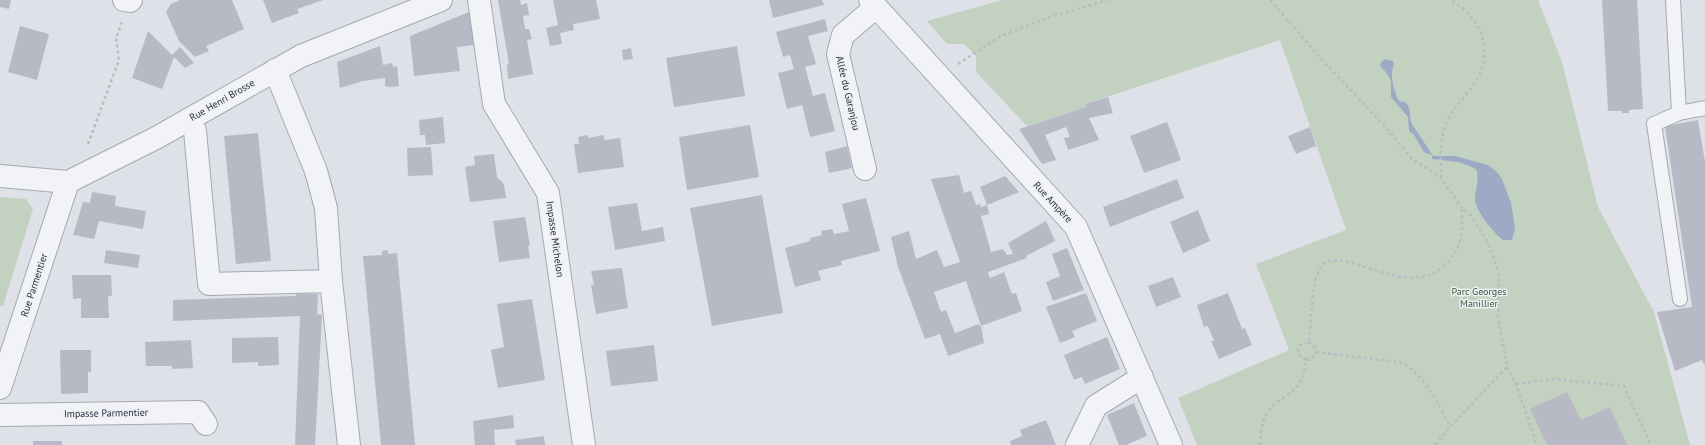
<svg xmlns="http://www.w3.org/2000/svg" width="1705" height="445" font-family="'PT Sans',sans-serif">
	<rect width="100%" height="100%" fill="#dfe1e8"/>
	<!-- green -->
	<path fill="#c3d1c1" d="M1002,0H1538L1562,62L1598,207L1654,312L1690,445H1197L1178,398L1289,350L1256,264L1346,230L1280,40L1085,104L1086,107L1027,126L976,72V56L964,44H947L927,21Z
		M0,197L26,199L33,209L3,306H0Z"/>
	<!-- water -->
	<path fill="#9caac6" d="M1384,59L1393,61L1394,64C1389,75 1394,89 1398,100C1400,102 1402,101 1404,102C1412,106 1409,117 1412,124L1433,156H1455L1488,165L1497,172L1502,179L1511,203L1515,228L1512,240H1503C1493,232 1474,210 1475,197C1476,187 1480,179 1476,169L1459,162L1432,159V155L1424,152L1414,135L1409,131L1408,117L1391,97C1391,80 1393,79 1380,66L1381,63Z"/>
	<!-- building -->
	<path fill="#b7bac4" d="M0,0H11L9,9L0,7Z
		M180,0H232L244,29L206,46L209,51L195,57L179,41L166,12L171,4Z
		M263,0H323L297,9L299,13L272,23Z
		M498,0H520L521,5L527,3L529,15L523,16L525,29H529L532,39L527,40L533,74L508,79L507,64H509Z
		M553,0H596L600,19L573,24L574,30L560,33L562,44L550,46L546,28L558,25Z
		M769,0H822L824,5L773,18Z
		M1602,0H1637L1643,109L1629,110V113H1622V111H1608Z
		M469,12L474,45L457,47L460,71L414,76L410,36Z
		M825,19L828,31L808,36L816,64L805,67L813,96L825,93L835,131L810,137L802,105L787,109L778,73L794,69L790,55L783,57L776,32Z
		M20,26L49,34L37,80L8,72Z
		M148,31L172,55L180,47L194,63L185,68L174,57L162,89L132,78Z
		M380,46L383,65L392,63L393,67L397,66L399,86L389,87L385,86V78L363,81L340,88L337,62Z
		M737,46L745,96L674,107L666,58Z
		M631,48L633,59L623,60L622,50Z
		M1108,97L1113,113L1089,118L1099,140L1068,150L1064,138L1070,137L1066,127L1045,135L1056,160L1042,164L1019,129L1086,107L1085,104Z
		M443,117L445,143L426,145L425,135H420L419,120Z
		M1698,120L1705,162V366L1702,360L1675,371L1657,312L1692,307L1665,126Z
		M1167,122L1181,160L1144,173L1130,136Z
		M750,125L759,177L687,190L679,137Z
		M1310,127L1316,146L1296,154L1288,136Z
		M258,133L271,261L236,264L224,136Z
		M588,135V138L604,135V140L620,138L624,167L578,173L574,144H579L578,137Z
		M847,146L852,168L829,173L825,152Z
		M431,147L433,175L408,176L407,148Z
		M494,154L497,177L504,184L506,198L470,202L465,167L475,165L474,156Z
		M959,175L964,193L971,191L976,205L980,204L981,207L987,205L989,214L981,216L991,252L1003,249L1007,255L1013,254L1008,243L1046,221L1055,241L1026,256L1027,258L988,272L990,278L1004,272L1012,294L1016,293L1022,311L981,326L966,281L934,292L941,312L946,310L955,333L979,324V326H981L984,343L948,356L940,334L925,339L898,267L891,237L909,231L916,259L937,250L944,267L960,262L931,179Z
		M1005,176L1019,192L987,205L980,187Z
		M1177,179L1184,198L1110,227L1103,207Z
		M92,192L116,196L115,206L146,211L143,229L99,221L94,239L73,235L83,202L90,203Z
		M762,195L783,313L712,326L690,208Z
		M866,198L880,251L841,261L842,265L818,271L821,280L795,287L785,248L810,241V238L822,235L821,231L832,229L834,234L849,231L842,204Z
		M637,203L642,231L663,227L665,241L615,250L608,207Z
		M1198,210L1210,241L1183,253L1170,222Z
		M525,217L530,246H528L530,258L499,262L493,221Z
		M1067,248L1084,290L1053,301L1046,282L1060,276L1052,254Z
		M106,250L140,255L138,268L104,263Z
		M388,250V254L397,253L415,445H381L363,256L382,255V251Z
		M622,268L628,308L596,314L591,285H594L591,271Z
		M72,275H111L112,296H108L109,318H81V298L73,299Z
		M1173,277L1181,297L1156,307L1148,286Z
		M1086,293L1097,321L1072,331L1075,337L1060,343L1046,307Z
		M1228,293L1242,329L1245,328L1252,345L1219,359L1211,341H1214L1208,326L1204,327L1197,305Z
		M296,294H318L317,314L322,315L315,445H295L300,316L173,321V300L296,296Z
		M532,299L545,380L498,388L491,350L504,347L497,304Z
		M278,337L279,365L258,366V362L232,363V338Z
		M1107,337L1120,369L1085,384L1082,377L1074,380L1064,355Z
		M191,340L193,368L172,369V366H146L145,342Z
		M654,345L658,381L611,386L606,351Z
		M60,350H91V372H88V393L61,394Z
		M1567,392L1581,420L1610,407L1627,445H1547L1530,409Z
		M1134,403L1147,436L1126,445H1119L1107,415Z
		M513,415L514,428L494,430L495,445H475L473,421Z
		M1046,420L1056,445H1011L1010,441L1022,436L1020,430Z
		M544,436L545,445H516L515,440Z
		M33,441H62V445H33Z"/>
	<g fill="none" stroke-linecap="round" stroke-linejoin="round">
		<!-- service casing -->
		<g stroke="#a5a8b2" stroke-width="16">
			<path id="service" d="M1673,0L1679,113
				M1680,299L1654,124L1679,113L1705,108"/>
		</g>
		<!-- minor casing -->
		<g stroke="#a5a8b2" stroke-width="24">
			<path id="minor" d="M124,0L130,1L131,0
				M479,0L494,104L548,193L584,445
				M870,0L1076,227L1171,445
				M275,70L316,171L326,208L331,281L349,445
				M189,119L195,131L209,284L331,281
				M865,169L838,54L843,35L876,7
				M0,388L68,182
				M0,415L198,412L206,424
				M1077,445L1096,406L1142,377"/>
		</g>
		<!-- tertiary casing -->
		<g stroke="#a5a8b2" stroke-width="24">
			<path id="tertiary" d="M0,176L68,182L156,138L301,56L441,0"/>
		</g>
		<!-- path -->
		<path stroke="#babcc2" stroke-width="2.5" stroke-dasharray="3 3" stroke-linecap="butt" d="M1270,0L1325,63L1389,131L1411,158L1441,178L1462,208L1471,215L1487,241L1496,264L1499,278L1498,317L1507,367L1451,426L1435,445
			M958,64L1001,36L1047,18L1108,0
			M88,144L119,60L116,38L122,22
			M1441,178C1441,161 1439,142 1445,126C1451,109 1464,99 1474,84C1495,53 1483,17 1450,0
			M1316,352L1400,362C1425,374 1437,403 1450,426
			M1306,360L1311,359L1316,352L1315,347L1309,342
			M1507,367L1516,384L1537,445
			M1516,384L1553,379L1624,386L1651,445
			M1260,445C1261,435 1261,424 1266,415C1281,390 1303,399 1306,360L1299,355L1298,350L1300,345L1309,342C1311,324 1311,281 1321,267C1339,240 1410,305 1447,263C1454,255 1459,247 1461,236C1463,228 1462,218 1462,209"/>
		<!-- service -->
		<use href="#service" stroke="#f2f3f6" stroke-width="14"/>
		<!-- minor -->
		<use href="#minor" stroke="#f2f3f6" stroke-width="22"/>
		<!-- tertiary -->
		<use href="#tertiary" stroke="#f2f3f6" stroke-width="22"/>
	</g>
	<g text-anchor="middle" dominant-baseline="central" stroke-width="3" stroke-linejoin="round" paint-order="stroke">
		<!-- street labels -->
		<g font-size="10" fill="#292e3e" stroke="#eef0f5">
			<text transform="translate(848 93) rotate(77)">Allée du Garanjou</text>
			<text transform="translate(222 100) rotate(-30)">Rue Henri Brosse</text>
			<text transform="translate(1053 202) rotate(47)">Rue Ampère</text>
			<text transform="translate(555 239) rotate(82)">Impasse Michelon</text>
			<text transform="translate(34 285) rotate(-72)">Rue Parmentier</text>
			<text transform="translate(106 413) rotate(-1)">Impasse Parmentier</text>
		</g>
		<!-- park labels -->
		<g font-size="10" fill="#385937" stroke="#eef0f5">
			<text x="1479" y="291">Parc Georges<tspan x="1479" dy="12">Manillier</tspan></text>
		</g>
	</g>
</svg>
